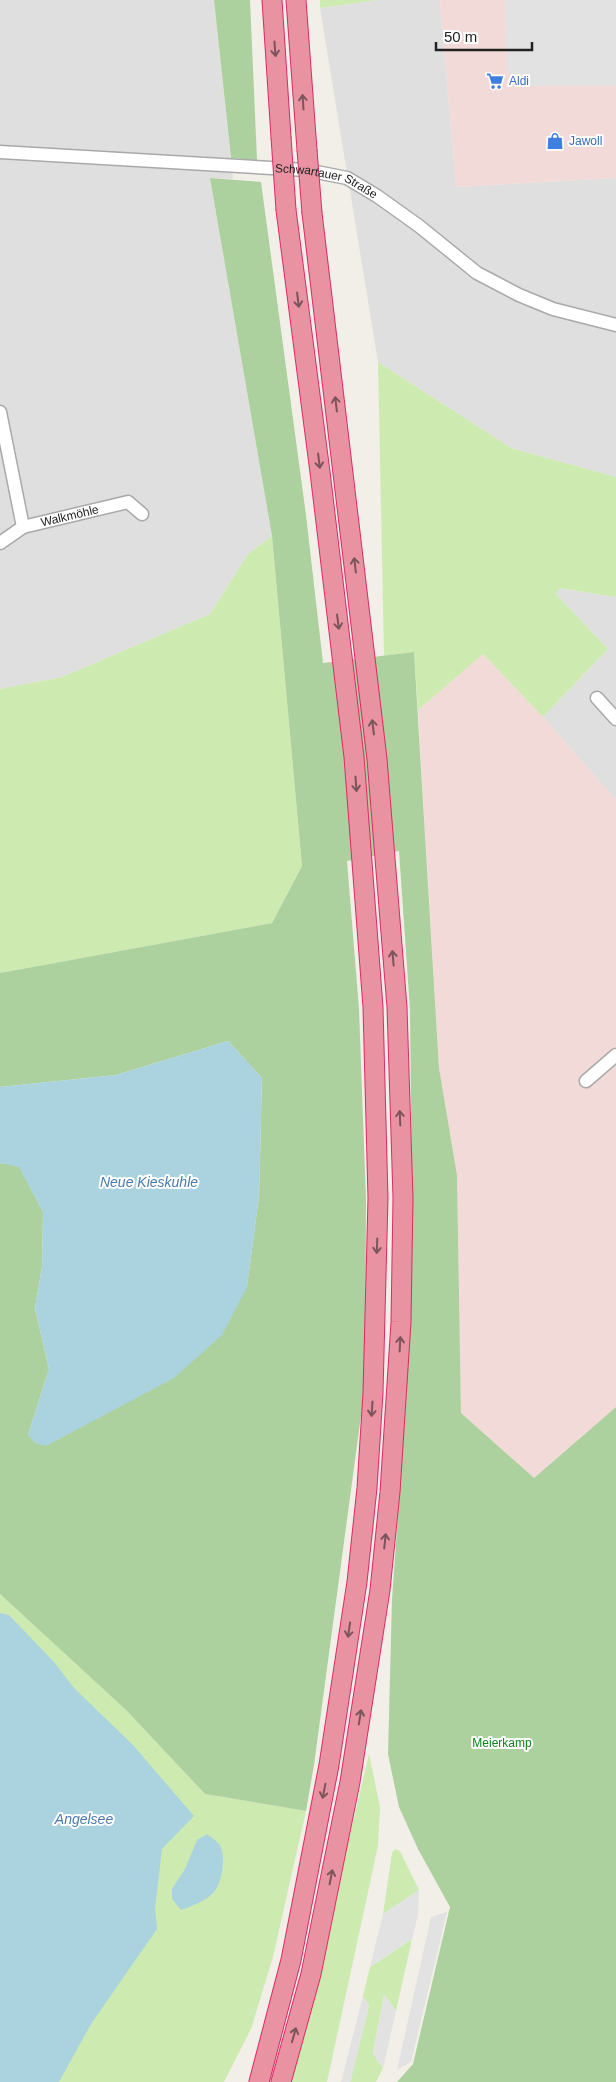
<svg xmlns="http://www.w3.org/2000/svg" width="616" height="2082" font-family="Arial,sans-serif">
	<rect width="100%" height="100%" fill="#f2efe9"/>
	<!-- residential -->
	<path fill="#e0dfdf" d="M0,0H214L233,179L210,178L272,536L248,554L210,614L62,677L0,689Z
		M378,0H440L456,187L616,178V477L511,448L378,362L320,8Z
		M558,588L616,597V800L543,717L608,649L556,594Z"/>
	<!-- commercial -->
	<path fill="#f2dad9" d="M440,0H616V178L456,187Z
		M483,654L543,717L616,800V1407L534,1478L461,1413L457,1175L439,1068L418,710Z"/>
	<!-- grass -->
	<path fill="#cdebb0" d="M320,0H378L320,8Z
		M378,362L511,448L616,477V597L559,588L556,594L608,649L543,717L483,654L418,710L414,652L384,656Z
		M272,536L302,866L272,923L0,973V689L62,677L210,614L248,554Z
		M0,1594L126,1710L205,1794L306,1811L273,1957L251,2029L224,2082H0Z
		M369,1754L380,1807L378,1846L327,2082H292Z
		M395,1849L400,1851L419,1890L383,1914L392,1853Z
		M412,1939L396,2011L384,1995L373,2053L383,2068L376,2082H350L369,2006L363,1996L370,1967Z"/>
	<!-- forest -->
	<path fill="#add19e" d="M214,0H250L257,160L231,158Z
		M210,178L261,182L306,515L323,663L414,652L439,1068L457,1175L461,1413L534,1478L616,1407V2082H397L413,2064L450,1907L418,1849L399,1807L388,1754L392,1599L406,1404L412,1212L410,1010L399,851L347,861L359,1009L366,1199L365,1386L314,1765L306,1811L205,1794L126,1710L0,1594V1163L19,1166L43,1212L42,1267L35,1308L49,1369L28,1435L247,1286L259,1196L262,1078L228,1041L116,1075L0,1087V973L272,923L302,866L272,536Z"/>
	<!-- parking -->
	<path fill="#e2e2e2" d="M505,0H616V86H530L507,71Z
		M419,1890L418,1915L412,1939L370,1967L383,1914Z
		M447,1912L411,2062L397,2070L431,1917Z
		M384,1995L396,2011L383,2068L373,2054Z
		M363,1996L369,2006L351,2080L350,2082H341Z"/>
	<!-- water -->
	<path fill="#aad3df" d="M228,1041L262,1078L259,1196L247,1287L222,1335L174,1378L46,1446L35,1443L28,1435L49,1369L35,1308L42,1267L43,1212L19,1167L0,1163V1087L116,1075Z
		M0,1613L9,1615L55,1663L74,1688L133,1745L194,1816L162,1849L155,1909L157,1929L91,2024L59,2082H0Z
		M207,1834C211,1837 216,1840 219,1844C227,1854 222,1885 213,1893C204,1902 192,1906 181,1910L172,1899V1889L185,1869L197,1840Z"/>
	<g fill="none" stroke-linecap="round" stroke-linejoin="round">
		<!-- minor casing -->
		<g stroke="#a9a9a9" stroke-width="15">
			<g id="minor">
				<path id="s1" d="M0,152L306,170L347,178L377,196L419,226L477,273L519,295L553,309L616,325"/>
				<path d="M0,412L23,527"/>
				<path id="s2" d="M0,543L23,527L128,502L142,514"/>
				<path d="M597,698L616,719"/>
				<path d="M586,1081L616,1055"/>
			</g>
		</g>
		<!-- highway casing -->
		<g stroke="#dc2a67" stroke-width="21">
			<path id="highway" d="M272,0L281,137
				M296,0L307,150
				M259,2082L291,1960L329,1765L357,1582L367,1488L373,1393L378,1198L373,1007L354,757L320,472L286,210
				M281,2082L311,1974L350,1782L380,1590L390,1492L401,1322L403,1198L397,1007L377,759L312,213"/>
		</g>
		<!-- minor -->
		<use href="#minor" stroke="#fff" stroke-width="12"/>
		<!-- highway -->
		<use href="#highway" stroke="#e892a2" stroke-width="19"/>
		<!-- highway-bridge casing -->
		<g stroke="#dc2a67" stroke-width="21" stroke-linecap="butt">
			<path id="highway-bridge" d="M281,137L286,210
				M307,150L312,213"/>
		</g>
		<!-- highway-bridge -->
		<use href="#highway-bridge" stroke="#e892a2" stroke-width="19"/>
	</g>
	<!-- one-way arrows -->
	<defs><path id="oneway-shaft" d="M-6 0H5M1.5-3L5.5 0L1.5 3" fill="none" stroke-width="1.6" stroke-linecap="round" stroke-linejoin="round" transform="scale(1.25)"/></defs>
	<g stroke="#7b545c">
		<use href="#oneway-shaft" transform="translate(275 49) rotate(86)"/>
		<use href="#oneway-shaft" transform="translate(303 102) rotate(-94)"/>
		<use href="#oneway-shaft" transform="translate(298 300) rotate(83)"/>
		<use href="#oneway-shaft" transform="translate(336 404) rotate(-97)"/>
		<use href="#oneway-shaft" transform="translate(319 461) rotate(83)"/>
		<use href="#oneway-shaft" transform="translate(355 565) rotate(-97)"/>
		<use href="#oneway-shaft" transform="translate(338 622) rotate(83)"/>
		<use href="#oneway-shaft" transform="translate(373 727) rotate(-97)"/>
		<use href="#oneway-shaft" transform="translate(356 784) rotate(86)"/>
		<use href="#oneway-shaft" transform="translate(393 958) rotate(-95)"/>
		<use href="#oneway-shaft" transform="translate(400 1118) rotate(-92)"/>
		<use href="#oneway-shaft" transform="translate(377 1246) rotate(92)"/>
		<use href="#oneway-shaft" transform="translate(400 1344) rotate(-87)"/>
		<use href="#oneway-shaft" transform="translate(372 1409) rotate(94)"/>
		<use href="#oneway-shaft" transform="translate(385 1541) rotate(-84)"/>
		<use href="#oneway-shaft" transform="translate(349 1630) rotate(98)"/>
		<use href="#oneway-shaft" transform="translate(360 1717) rotate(-81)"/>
		<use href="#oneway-shaft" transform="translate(324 1791) rotate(101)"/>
		<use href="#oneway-shaft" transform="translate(331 1877) rotate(-79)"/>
		<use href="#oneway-shaft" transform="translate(294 2035) rotate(-74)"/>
	</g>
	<!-- icons -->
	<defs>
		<g id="supermarket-bare" transform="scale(1.35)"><path d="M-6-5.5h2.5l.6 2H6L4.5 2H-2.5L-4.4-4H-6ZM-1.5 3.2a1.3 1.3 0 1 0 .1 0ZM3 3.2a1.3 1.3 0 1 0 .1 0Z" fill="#3f7fe0" stroke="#fff" stroke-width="2.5" paint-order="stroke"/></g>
		<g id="shop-bare" transform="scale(1.35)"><path d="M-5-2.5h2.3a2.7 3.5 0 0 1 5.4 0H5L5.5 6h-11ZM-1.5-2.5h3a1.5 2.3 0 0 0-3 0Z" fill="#3f7fe0" stroke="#fff" stroke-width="2.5" paint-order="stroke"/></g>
	</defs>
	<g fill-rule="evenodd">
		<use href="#supermarket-bare" x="495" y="81"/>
		<use href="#shop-bare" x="555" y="141"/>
	</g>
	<g text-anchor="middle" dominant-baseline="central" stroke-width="4" stroke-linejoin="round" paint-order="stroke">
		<!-- shop labels -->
		<g font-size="12" fill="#366cbe" stroke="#fff" text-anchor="start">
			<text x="509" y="81">Aldi</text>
			<text x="569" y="141">Jawoll</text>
		</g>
		<!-- street labels -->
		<g font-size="12" fill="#222" stroke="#fff">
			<text stroke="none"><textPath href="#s1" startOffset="329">Schwartauer Straße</textPath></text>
			<text stroke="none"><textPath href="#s2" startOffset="76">Walkmöhle</textPath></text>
		</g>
		<!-- park labels -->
		<g font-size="12" fill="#0c8416" stroke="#fff">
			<text x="502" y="1743">Meierkamp</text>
		</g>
		<!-- water labels -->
		<g font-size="14" font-style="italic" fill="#4a7aab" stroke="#fff">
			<text x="149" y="1182">Neue Kieskuhle</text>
			<text x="84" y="1819">Angelsee</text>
		</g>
	</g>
	<!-- scale -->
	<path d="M436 42v8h96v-8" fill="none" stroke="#222222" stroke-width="2.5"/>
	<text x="444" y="42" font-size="15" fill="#222222" stroke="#ffffff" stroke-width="4" paint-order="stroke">50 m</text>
</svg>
